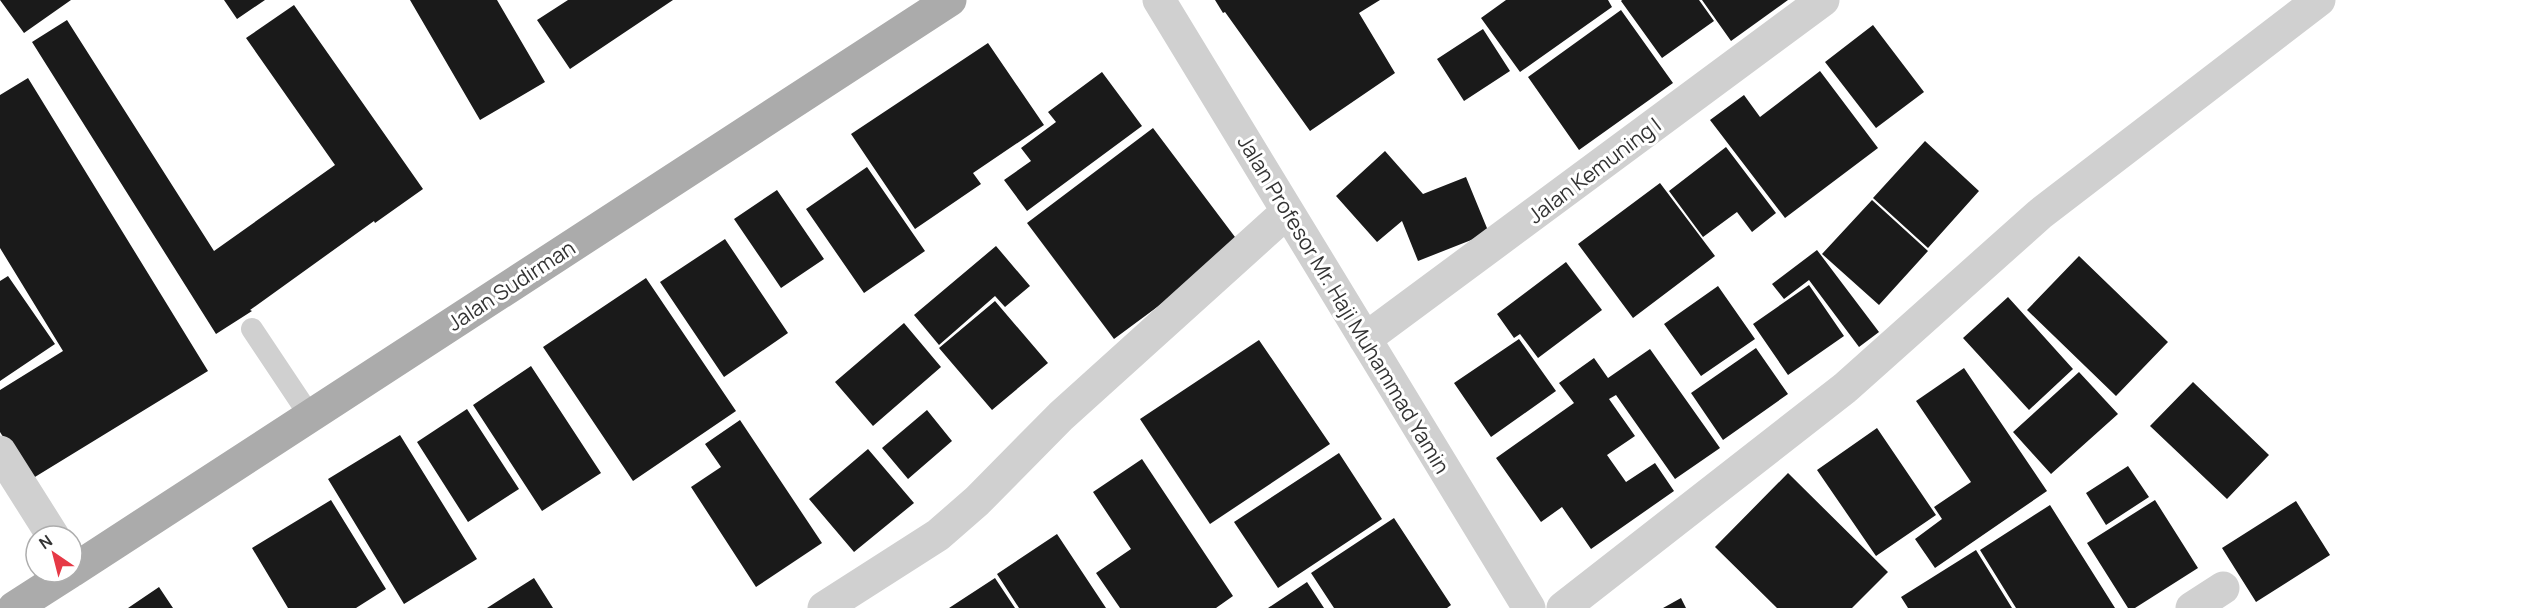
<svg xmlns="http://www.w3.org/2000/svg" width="2534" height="608" font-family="Manrope,sans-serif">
	<rect width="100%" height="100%" fill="#fff"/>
	<!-- building -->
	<path fill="#1a1a1a" d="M0,0H71L24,33Z
		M224,0H265L237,19Z
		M410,0H497L545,82L480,120Z
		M568,0H673L570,69L537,20Z
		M1215,0H1380L1359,13L1395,73L1310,131L1225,12L1223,13Z
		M1506,0H1608L1612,7L1520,72L1481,18Z
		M1622,0H1699L1714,21L1662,58L1621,1Z
		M1702,0H1788L1731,41Z
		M294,5L423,189L375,223L374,221L250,310L252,311L216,334L32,42L67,20L214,251L335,165L246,38Z
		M1621,10L1673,83L1579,150L1528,77Z
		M1873,25L1924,92L1876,128L1825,62Z
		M1483,29L1510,71L1464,101L1437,59Z
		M988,43L1044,125L973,173L981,184L915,229L851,134Z
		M1820,71L1878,148L1785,218L1710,120L1744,95L1760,117Z
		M1102,72L1142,126L1027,211L1004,180L1031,161L1021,148L1056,122L1048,112Z
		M28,78L208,371L30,480L0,432V390L63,351L0,248V95Z
		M1153,128L1241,245L1114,339L1027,223Z
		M1925,141L1979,191L1928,248L1873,198Z
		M1726,147L1776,213L1752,232L1737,212L1703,237L1669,191Z
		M1385,151L1423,194L1466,177L1489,233L1418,261L1402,221L1377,242L1336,196Z
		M867,167L925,251L864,293L806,209Z
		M1660,183L1715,256L1633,318L1578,244Z
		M777,190L824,259L781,288L734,219Z
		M1872,200L1928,251L1879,305L1822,254Z
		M725,239L788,333L724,377L660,282Z
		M996,246L1030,286L1005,307L995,296L939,345L914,315Z
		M1817,250L1879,332L1859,347L1809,280L1784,299L1772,284Z
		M2079,256L2168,342L2116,396L2027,310Z
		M1566,262L1602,310L1538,358L1520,334L1514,338L1497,314Z
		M8,276L55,344L0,381V281Z
		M646,278L736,411L633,481L543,347Z
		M1809,285L1844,336L1788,375L1753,324Z
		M1718,286L1755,339L1701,376L1664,324Z
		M2008,297L2073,369L2029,410L1963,338Z
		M995,301L1048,363L992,410L939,348Z
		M904,323L941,367L873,426L835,382Z
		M1519,339L1556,391L1491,437L1454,383Z
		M1259,340L1330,444L1210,524L1140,419Z
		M1756,348L1788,394L1723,440L1691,393Z
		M1650,349L1720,448L1675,479L1616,395L1609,399L1635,436L1607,455L1626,482L1655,463L1674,491L1591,549L1562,507L1541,522L1496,458L1574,403L1559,383L1594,358L1608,378Z
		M531,366L601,473L542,511L473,405Z
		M1964,368L2047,491L1935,568L1915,539L1942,519L1934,507L1971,482L1916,401Z
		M2079,372L2118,414L2051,474L2013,432Z
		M2193,382L2269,455L2227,499L2150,426Z
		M467,409L519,489L468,522L417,442Z
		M927,410L952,441L908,479L882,448Z
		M740,420L822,543L756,587L691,487L721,467L705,444Z
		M1877,428L1936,515L1876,556L1817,470Z
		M400,435L477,559L404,604L328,479Z
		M868,449L914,503L854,552L809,499Z
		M1339,453L1382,519L1278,588L1234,522Z
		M1142,459L1233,596L1216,608H1120L1096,573L1131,549L1093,492Z
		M2128,466L2149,497L2106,525L2086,493Z
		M1788,473L1888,572L1852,608H1777L1715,547Z
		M331,500L386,589L356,608H288L252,548Z
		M2155,500L2198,568L2135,608H2128L2087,543Z
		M2296,501L2330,555L2256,602L2222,548Z
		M2050,505L2115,608H2016L1980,550Z
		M1394,518L1451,605L1447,608H1334L1311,573Z
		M1057,534L1106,608H1019L997,574Z
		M1976,550L2012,608H1908L1901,597Z
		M534,578L553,608H487Z
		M995,578L1015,608H949Z
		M1307,582L1324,608H1268Z
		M159,587L173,608H128Z
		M1681,598L1686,608H1663Z"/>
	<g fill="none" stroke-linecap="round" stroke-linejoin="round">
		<!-- service -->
		<path stroke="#d0d0d0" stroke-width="22" d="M252,329L310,416"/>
		<!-- minor -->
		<path stroke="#d0d0d0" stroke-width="33" d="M1159,0L1529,608
			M1365,339L1823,0
			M0,452L53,536
			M824,608L938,535L977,501L1061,416L1287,212
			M1563,608L1845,388L2040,214L2319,0
			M2192,608L2223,588"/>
		<!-- primary -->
		<path stroke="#ababab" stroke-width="33" d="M72,571L950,0
			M14,608L70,572"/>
	</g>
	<g text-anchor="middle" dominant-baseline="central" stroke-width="6" stroke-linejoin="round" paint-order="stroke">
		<!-- street labels -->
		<g font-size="21" fill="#333" stroke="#fff">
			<text transform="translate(1594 170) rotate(-37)">Jalan Kemuning I</text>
			<text transform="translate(511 285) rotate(-33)">Jalan Sudirman</text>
			<text transform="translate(1344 304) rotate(59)">Jalan Profesor Mr. Haji Muhammad Yamin</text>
		</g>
	</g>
	<!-- north arrow -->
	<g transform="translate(54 554) rotate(325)"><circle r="28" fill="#ffffff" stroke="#adadad" stroke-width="1.5"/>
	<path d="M0-4.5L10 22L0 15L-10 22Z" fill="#e63946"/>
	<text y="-9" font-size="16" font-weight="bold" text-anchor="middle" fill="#333333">N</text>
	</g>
</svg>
